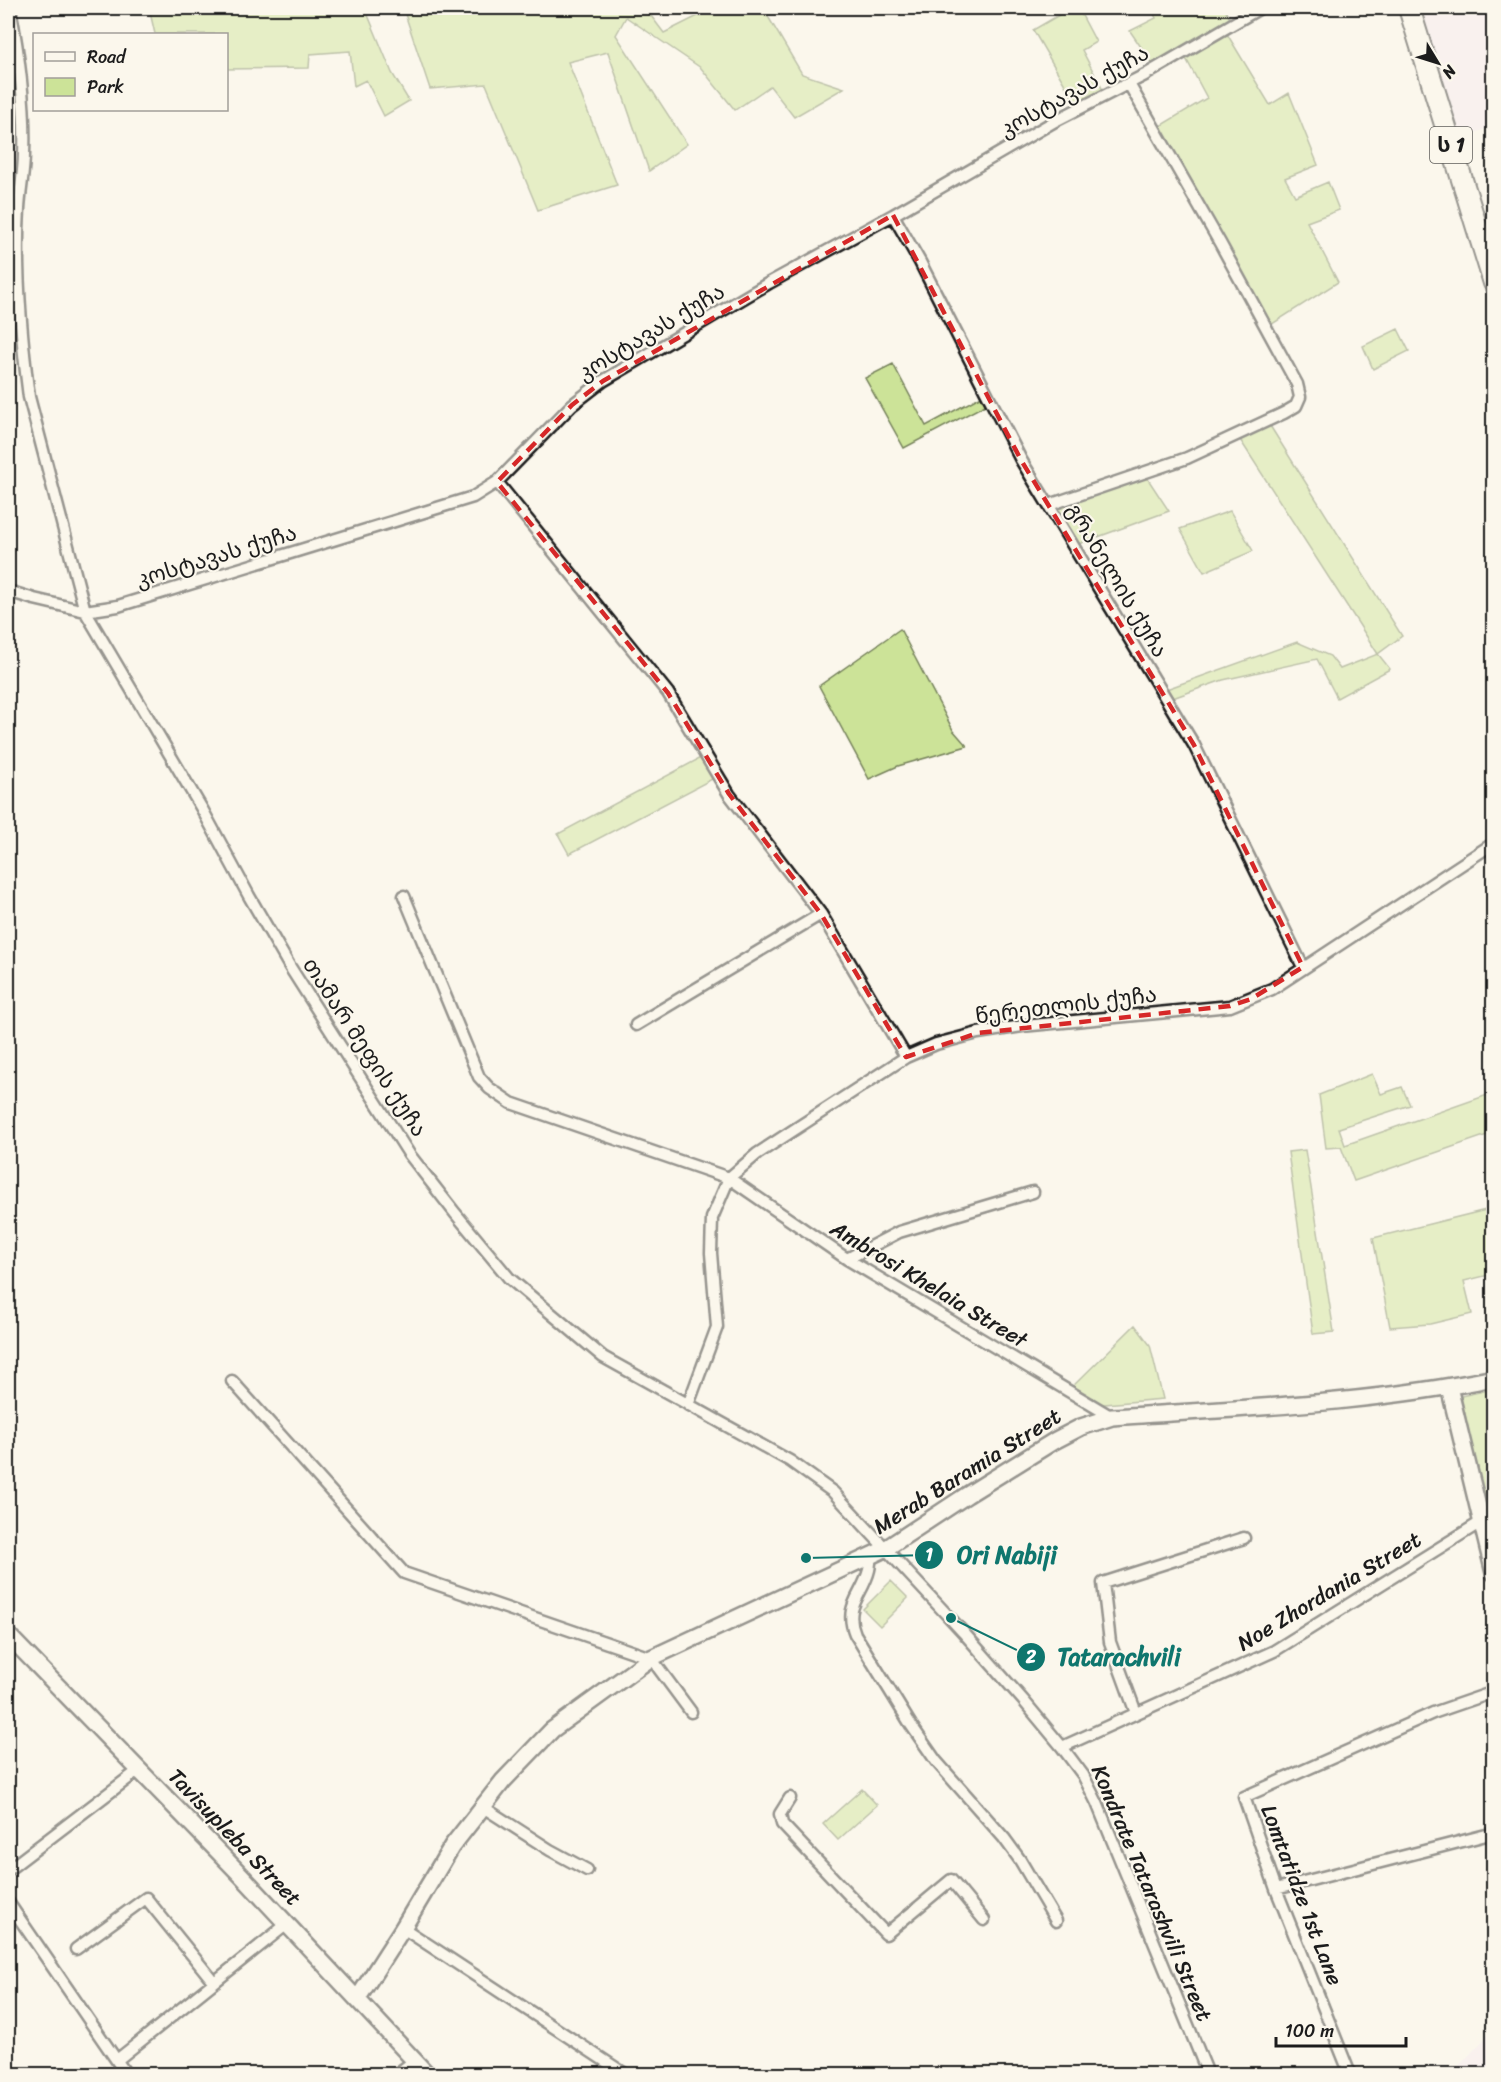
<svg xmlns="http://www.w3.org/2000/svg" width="1501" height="2082" font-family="Sriracha,'Noto Sans Georgian',sans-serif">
	<rect width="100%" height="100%" fill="#fbf7ec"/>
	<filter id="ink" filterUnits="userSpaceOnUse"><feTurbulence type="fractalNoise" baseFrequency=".0167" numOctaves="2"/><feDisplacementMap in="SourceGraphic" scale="12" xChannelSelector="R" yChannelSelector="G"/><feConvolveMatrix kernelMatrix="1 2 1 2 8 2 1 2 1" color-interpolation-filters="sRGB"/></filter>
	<g filter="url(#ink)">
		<!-- built -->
		<path fill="#f5e9ef" d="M1409,8H1493V126L1450,143Z
			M1493,2030V2074H1451Z"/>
		<!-- green -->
		<path fill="#cce398" stroke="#74805a" stroke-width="1.5" d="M149,8H365L392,73L409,101L384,116L366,80L354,86L350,51L310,54L309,68L227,69L226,34H155Z
			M403,8H645L664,33L700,15L695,8H763L802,74L844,88L794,117L770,86L735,110L701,68L626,17L616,35L687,144L649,171L608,52L568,62L617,185L538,210L486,84L430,89Z
			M1071,8H1078L1096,42L1082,50L1106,96L1079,109L1033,30Z
			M1151,8H1224L1233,24L1224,29L1270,105L1289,93L1318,165L1285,178L1295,196L1328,182L1339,210L1307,222L1338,282L1266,328L1155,129L1207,98L1183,53L1156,69L1130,31L1156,18Z
			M1398,329L1409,351L1373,369L1363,346Z
			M893,364L926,426L987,393L991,402L904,448L865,378Z
			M1267,421L1402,636L1378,654L1390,669L1337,698L1317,659L1223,680L1167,700L1161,691L1297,642L1330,656L1340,669L1378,654L1237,435Z
			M1144,473L1169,511L1073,546L1049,505Z
			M1230,511L1253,551L1204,572L1180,529Z
			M900,629L953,730L967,746L898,766L869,779L819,686Z
			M706,755L718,776L569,854L558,834Z
			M1372,1074L1381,1094L1402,1087L1410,1105L1339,1128L1345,1145L1493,1093V1133L1354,1181L1341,1147L1326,1148L1319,1095Z
			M1305,1150L1334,1332L1313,1334L1288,1152Z
			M1490,1209L1493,1223V1274L1464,1281L1472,1314L1430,1324L1390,1327L1373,1238Z
			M1135,1325L1150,1345L1163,1399L1093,1405L1068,1391Z
			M1493,1389V1544L1461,1396Z
			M891,1581L908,1598L880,1626L863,1609Z
			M862,1789L877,1805L838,1840L823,1824Z"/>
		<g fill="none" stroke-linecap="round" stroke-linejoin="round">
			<!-- street casing -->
			<g stroke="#1c1c1c" stroke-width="15">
				<path id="street" d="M10,8C19,55 26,105 24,154C24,172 20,190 19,209C15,271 21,335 29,397L85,611L202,809L249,896L290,967L409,1154L455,1213L509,1278L603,1357L790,1461L833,1492L963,1632L1023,1700L1062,1747L1083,1775L1097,1803L1208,2074
					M893,215L920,262L1021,460L1194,745L1303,967
					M497,482L668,693L729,794L821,914L906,1057
					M1049,505L1187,458L1284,413L1296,406L1300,397L1297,384L1220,243L1129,84
					M8,591L34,599L85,611L118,606L473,497L497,482L572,405L603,381L769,283L893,215L1055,121L1145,75L1260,8
					M404,896L479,1077L489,1088L511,1103L729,1178L847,1259L1112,1417
					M636,1025L821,914
					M847,1259L899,1232L1033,1192
					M232,1381L404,1573L651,1658L691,1712
					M688,1405L717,1327L711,1253L712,1218L729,1178L757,1154L906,1057L936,1044L978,1033L1022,1026L1230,1006L1272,989L1494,843
					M871,1556C870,1560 870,1566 869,1570C863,1595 843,1606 855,1634L911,1725L936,1761L1004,1838L1020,1860L1056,1921
					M1136,1713L1110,1642L1103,1583L1244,1538
					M1062,1747L1274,1651L1481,1522
					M790,1798L780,1814L782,1824L886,1934L951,1880L984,1920
					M483,1807L550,1850L587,1870
					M8,1870L139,1770
					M1276,1889L1494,1833
					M8,1902L126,2074
					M403,1928L625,2074
					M76,1949L146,1898L214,1982
					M117,2060L287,1924
					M397,2074L414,2061
					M1350,2074L1276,1889L1244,1797L1433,1713L1494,1692"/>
			</g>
			<!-- secondary casing -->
			<g stroke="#1c1c1c" stroke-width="20">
				<path id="secondary" d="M1449,1387L1494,1573
					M8,1635L241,1875L427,2074
					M358,1998L403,1928L452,1846L503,1781L552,1730L651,1658L885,1549L967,1495L1054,1441L1081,1427L1112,1417C1240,1408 1368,1404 1494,1378"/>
			</g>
			<!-- highway casing -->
			<g stroke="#1c1c1c" stroke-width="24">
				<path id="highway" d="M1409,8L1494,283"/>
			</g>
			<!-- street -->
			<use href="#street" stroke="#fbf7ec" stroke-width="10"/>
			<!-- secondary -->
			<use href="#secondary" stroke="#fbf7ec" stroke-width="15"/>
			<!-- highway -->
			<use href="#highway" stroke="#fbf7ec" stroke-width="20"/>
		</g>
	</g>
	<!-- marked area -->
	<path d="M0 0H1501V2082H0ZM893,215L1021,460L1194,745L1303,967L1251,999L1230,1006L978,1033L906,1057L821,914L729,794L668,693L497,482L572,405L603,381Z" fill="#fbf7ec" fill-opacity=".55" fill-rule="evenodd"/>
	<path fill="none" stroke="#d62828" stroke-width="4.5" stroke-dasharray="12 8" stroke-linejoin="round" d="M893,215L1021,460L1194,745L1303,967L1251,999L1230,1006L978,1033L906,1057L821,914L729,794L668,693L497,482L572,405L603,381Z"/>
	<g text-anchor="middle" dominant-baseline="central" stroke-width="4.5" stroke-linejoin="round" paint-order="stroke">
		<!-- shield labels -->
		<rect fill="#fbf7ec" stroke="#5f5e5a" stroke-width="1.5" x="1430" y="127" width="42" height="36" rx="4.5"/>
		<g font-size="21" font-weight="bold" fill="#1c1c1c">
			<text x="1451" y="145">ს 1</text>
		</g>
		<!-- street labels -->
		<g font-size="22" fill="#1c1c1c" stroke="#fbf7ec">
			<text transform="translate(1074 91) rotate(-29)">კოსტავას ქუჩა</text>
			<text transform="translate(651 332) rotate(-31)">კოსტავას ქუჩა</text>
			<text transform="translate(216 556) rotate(-17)">კოსტავას ქუჩა</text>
			<text transform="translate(1117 580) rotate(59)">გრანელის ქუჩა</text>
			<text transform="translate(1066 1005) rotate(-7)">წერეთლის ქუჩა</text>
			<text transform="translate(365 1047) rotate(57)">თამარ მეფის ქუჩა</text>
			<text transform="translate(929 1284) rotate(31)">Ambrosi Khelaia Street</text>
			<text transform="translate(967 1471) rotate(-32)">Merab Baramia Street</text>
			<text transform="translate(1329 1591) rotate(-31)">Noe Zhordania Street</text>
			<text transform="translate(235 1837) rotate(46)">Tavisupleba Street</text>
			<text transform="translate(1152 1893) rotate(67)">Kondrate Tatarashvili Street</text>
			<text transform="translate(1302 1895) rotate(69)">Lomtatidze 1st Lane</text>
		</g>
	</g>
	<!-- callouts -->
	<path fill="none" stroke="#0f766e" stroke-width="2" d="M806 1558L929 1555M951 1618L1031 1657"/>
	<g fill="#0f766e" stroke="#fbf7ec" stroke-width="2">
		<circle cx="806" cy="1558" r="6"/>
		<circle cx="951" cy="1618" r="6"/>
		<circle cx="929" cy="1555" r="15"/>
		<circle cx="1031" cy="1657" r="15"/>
	</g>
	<g font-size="18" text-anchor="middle" font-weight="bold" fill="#fff">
		<text x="929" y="1561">1</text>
		<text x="1031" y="1663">2</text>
	</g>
	<g font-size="24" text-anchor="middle" font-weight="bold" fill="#0f766e" stroke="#fbf7ec" stroke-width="4.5" stroke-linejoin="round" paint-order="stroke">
		<text x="1007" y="1563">Ori Nabiji</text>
		<text x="1119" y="1665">Tatarachvili</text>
	</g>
	<!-- margin -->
	<rect width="1501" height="2082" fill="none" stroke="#fbf7ec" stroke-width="30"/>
	<rect x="15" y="15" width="1471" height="2052" fill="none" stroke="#1c1c1c" stroke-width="2" filter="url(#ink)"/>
	<!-- legend -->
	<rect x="33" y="33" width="195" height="78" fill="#fbf7ec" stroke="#a29f99" stroke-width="1.5"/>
	<rect x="45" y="52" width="30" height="9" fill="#fbf7ec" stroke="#a29f99" stroke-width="1.5"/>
	<text x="87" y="63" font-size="18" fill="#1c1c1c">Road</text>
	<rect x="45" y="78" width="30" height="18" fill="#cce398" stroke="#a29f99" stroke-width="1.5"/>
	<text x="87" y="93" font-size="18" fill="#1c1c1c">Park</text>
	<!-- north arrow -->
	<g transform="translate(1438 63) rotate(128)" stroke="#fbf7ec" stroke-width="4.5" paint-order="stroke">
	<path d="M0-4.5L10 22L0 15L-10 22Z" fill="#1c1c1c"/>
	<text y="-9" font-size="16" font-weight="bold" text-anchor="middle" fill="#1c1c1c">N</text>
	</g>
	<!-- scale -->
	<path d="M1276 2037v9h130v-9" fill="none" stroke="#1c1c1c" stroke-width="3"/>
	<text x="1285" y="2037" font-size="18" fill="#1c1c1c" stroke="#fbf7ec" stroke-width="4.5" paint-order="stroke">100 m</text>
</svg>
